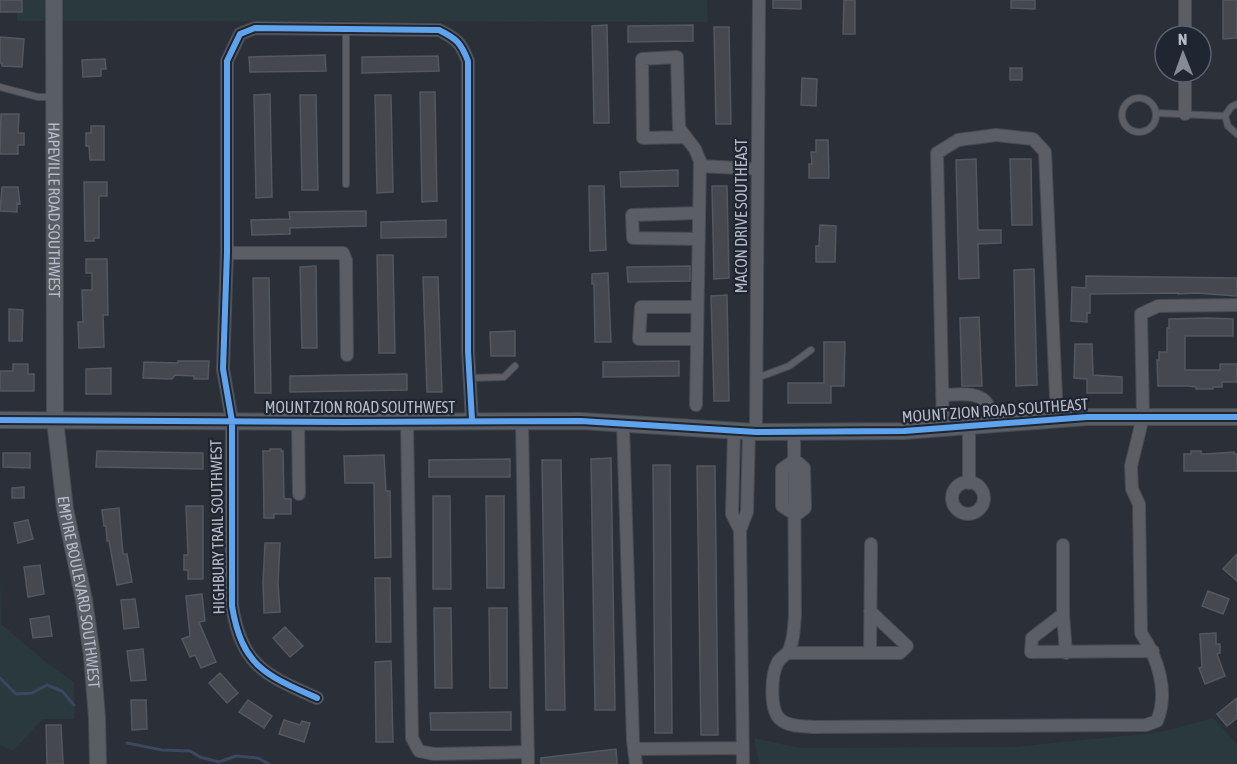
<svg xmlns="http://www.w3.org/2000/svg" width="1237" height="764" font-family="'Asap Condensed',sans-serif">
	<rect width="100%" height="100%" fill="#2b2f37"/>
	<!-- green -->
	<path fill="#29393d" d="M16,0H707L708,22L17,21Z
		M0,562L1,624L47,663L74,682V719H43L13,751L0,745Z
		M1213,718L1237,744V764H759L754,738L800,748L1013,747L1161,732Z"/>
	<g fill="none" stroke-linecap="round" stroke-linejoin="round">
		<!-- stream -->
		<path stroke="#3b485f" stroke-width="3" d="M0,678L16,694L32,693L47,685L62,691L74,705
			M127,743L162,750L190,751L200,757L219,762L236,756L258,758L269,764"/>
	</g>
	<!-- building -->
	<path fill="#45494f" stroke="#53575f" stroke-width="1.5" d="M0,0H22V12H0Z
		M773,0H801V9L773,8Z
		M844,0H855V34H843Z
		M1011,0H1035V9L1011,8Z
		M1223,0H1237V38L1223,39Z
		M607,25L609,123H594L592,26Z
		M693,25V41L628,42V26Z
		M714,27H729L731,124H716Z
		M0,37L24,39L22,67L2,66V63H0Z
		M325,55L326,71L250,72L249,57Z
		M438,56L439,71L362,73V57Z
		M105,59L106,69H101V76L83,77L82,60Z
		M1010,68H1022V80H1010Z
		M802,78L817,79L816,106L801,105Z
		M420,92H435L437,201L422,202Z
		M270,94L272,197L256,198L254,95Z
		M300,95H316L318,190H302Z
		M375,95H391L393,192L377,193Z
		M1,114H19L18,133H24V145H18V154H0Z
		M91,126H104V160H90L89,146H86V133H91Z
		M816,140H828L829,178H809V164H812L811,152H816Z
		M976,159L978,230H1001V243L978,244L979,278L959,279L956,160Z
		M1010,159H1031L1032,225H1012Z
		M678,170V186L621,187L620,172Z
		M84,182H107V196H99V238H94V241H85Z
		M589,186H604L606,250L590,251Z
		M712,186H727L729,278L714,279Z
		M2,187H18L20,204L17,203V212L0,211Z
		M366,211V226L290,228V234L252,235L251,220L290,219L289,212Z
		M446,220V237L381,238V222Z
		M820,225L836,226L835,262H816V246H819Z
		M377,255H393L395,353H379Z
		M86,259H107L108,315H103L104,347L79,348L78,322H83L82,290H92V273H86Z
		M316,266L317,348H302L300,267Z
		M690,266V281L628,282L627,267Z
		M1034,269L1037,385L1016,386L1014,270Z
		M608,273L611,342H595L594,284H592V274Z
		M1086,276L1237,278V296L1196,293L1178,294V293L1090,294V313H1087V322L1071,321L1072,287L1086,288Z
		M423,277H438L442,392H427Z
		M253,278H269L271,393H255Z
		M727,295L729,401H714L711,296Z
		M9,309L23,310L22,341H9Z
		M979,317L982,386H962L960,318Z
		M1207,318L1233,319V336H1185V370H1220V364H1237V382H1222V387H1213V389H1196V387L1188,386H1158L1157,360H1159V352H1167V328H1169V319Z
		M515,331V356H491L490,332Z
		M824,342H845L844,386H831V403H788V383H824Z
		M1075,344H1092L1093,375L1122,377V393H1087V379L1074,378Z
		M178,361H209L208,379H194V376L175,375L172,379L143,378L144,362L178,363Z
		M679,361V376L603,377V362Z
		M13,364H28V374H34V391H0V371H13Z
		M111,368V394H86V369Z
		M407,374V390L290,392V376Z
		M270,449H281V451H283L284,497L285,499H291V514H274V518H264L263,451H270Z
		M97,451L203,453V469L96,467Z
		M1191,451H1201V454H1205L1234,452V454H1237V471H1184V454H1191Z
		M3,453H30V468L3,467Z
		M384,455L386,491H390L391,557L375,558L374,483H345L344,456Z
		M611,458L615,710H595L591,459Z
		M510,459V477H429V460Z
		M542,460H561L565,710H546Z
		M653,465H670L672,733H655Z
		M697,466H715L718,735H701Z
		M24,487V498H12V488Z
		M433,496H450L451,589H433Z
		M486,496H504V588H487Z
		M186,506H203V579H188V570H184V555H188Z
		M119,508L123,554H127L132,582L117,585L109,541H107L106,526H104L102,510Z
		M28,520L33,539L18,543L14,523Z
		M265,543H280L278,583L280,612L264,613L263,582Z
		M1237,554V581L1223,569Z
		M40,565L44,594L28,597L24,567Z
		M375,578H390L391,642H376Z
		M1208,591L1229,599L1223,614L1202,606Z
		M202,594L205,621L199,622L216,662L201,668L195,655L190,657L182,639L190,636L186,596Z
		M135,599L139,627L124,629L121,600Z
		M434,608H451L452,688H435Z
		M489,608H507V688H490Z
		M49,616L52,636L33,638L30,619Z
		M285,627L303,646L290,657L273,638Z
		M1216,633V644H1220V653L1217,654L1225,676L1205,684L1199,668L1202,667L1200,634Z
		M143,649L146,680L131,681L127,651Z
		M391,661L393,742H376L375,662Z
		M220,673L238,693L227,703L209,683Z
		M1237,698V718L1227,726L1217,714Z
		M131,700H146L147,729L132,730Z
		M248,700L272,716L264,728L239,712Z
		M511,712V730H431L430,713Z
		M284,720L300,725L302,721L310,723L304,742L279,734Z
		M46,725H61L63,764H47Z
		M616,749L617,764H541V758Z"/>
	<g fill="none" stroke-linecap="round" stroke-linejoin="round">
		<!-- lane casing -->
		<g stroke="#474a50" stroke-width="8">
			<path id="lane" d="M346,29V184
				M0,87L38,97H54
				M1122 115a17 17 0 1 1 34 0a17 17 0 1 1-34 0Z
				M1237,104L1231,107L1225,116L1228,126L1237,134
				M1156,113L1225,116
				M470,378L504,377L515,366
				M757,378L789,366L811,350"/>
		</g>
		<!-- street casing -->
		<g stroke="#474a50" stroke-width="14">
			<path id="street" d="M1185,36V0
				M1185,114V72
				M686,137L643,138L642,59L677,57L679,128L695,149L700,161L696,405
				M700,166L757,169
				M699,239L633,238L632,215L699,213
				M227,253H343L346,260L347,355
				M697,339H639L641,307H697
				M942,395C955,395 980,390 988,405C991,410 991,418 992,424
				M522,421L528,764
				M298,422L299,494
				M407,422L412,738L419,751L434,754L528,752
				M623,424L633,741L636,764
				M943,428L937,153L958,140L996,135L1033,139L1045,152L1057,419
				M734,430L732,514L740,530
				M756,432L759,0
				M794,432L795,615C794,626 794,642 788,652C785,656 780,658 778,662C771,674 769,711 781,720C790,727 803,726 813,727L1146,725L1157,721C1169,692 1158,658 1141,633L1139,504L1132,489L1131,466L1143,417L1141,314L1158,306L1237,305
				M795,460L782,469V506L796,515
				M795,460L804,468L805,508L796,515
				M952 498a16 16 0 1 1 32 0a16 16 0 1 1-32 0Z
				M969,483V426
				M1063,545V614L1066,653
				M1063,614L1032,638L1031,652L1153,651
				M787,653H900L907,646L870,611
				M870,653L871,544
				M317,698C265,675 242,666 232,606V421L223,369L227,253V61L240,34L255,28L439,30C457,39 461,43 468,61V351L472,420
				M635,749L742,748
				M743,764L740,530L747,512L749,431"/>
		</g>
		<!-- secondary casing -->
		<g stroke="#474a50" stroke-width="18">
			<g id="secondary">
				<path id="s1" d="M54,0L55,420L65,509L84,600L92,656L97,718L98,764"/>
				<path d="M0,420L344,422L581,421L756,432L904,431L1087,417H1237"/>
			</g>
		</g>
		<!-- lane -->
		<use href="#lane" stroke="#5b5e65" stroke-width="6"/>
		<!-- street -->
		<use href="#street" stroke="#5b5e65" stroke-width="12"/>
		<!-- secondary -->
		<use href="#secondary" stroke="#595d64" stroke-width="16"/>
		<!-- cycleway casing -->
		<g stroke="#1f2531" stroke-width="10">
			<path id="cycleway" d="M0,420L344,422L581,421L756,432L904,431L1087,417H1237
				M317,698C265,675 242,666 232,606V421L223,369L227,253V61L240,34L255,28L439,30C457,39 461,43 468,61V351L472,420"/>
		</g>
		<!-- cycleway -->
		<use href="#cycleway" stroke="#60a3ed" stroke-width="6"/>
	</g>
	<g text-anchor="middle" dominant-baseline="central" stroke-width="4.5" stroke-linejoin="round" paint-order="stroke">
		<!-- street labels -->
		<g font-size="16" fill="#b6bbc7" stroke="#1f2531">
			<text stroke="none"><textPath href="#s1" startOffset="210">HAPEVILLE ROAD SOUTHWEST</textPath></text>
			<text transform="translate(741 216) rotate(-90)">MACON DRIVE SOUTHEAST</text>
			<text x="360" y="407">MOUNT ZION ROAD SOUTHWEST</text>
			<text transform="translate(995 410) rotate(-4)">MOUNT ZION ROAD SOUTHEAST</text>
			<text transform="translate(217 527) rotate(-91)">HIGHBURY TRAIL SOUTHWEST</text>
			<text stroke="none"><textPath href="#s1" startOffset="594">EMPIRE BOULEVARD SOUTHWEST</textPath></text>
		</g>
	</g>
	<!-- north arrow -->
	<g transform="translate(1183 54) rotate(359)"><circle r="28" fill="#1f2531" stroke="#5b616d" stroke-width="1.5"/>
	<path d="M0-4.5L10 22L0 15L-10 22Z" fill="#858a95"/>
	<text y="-9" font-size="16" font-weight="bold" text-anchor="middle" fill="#b6bbc7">N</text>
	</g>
</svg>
